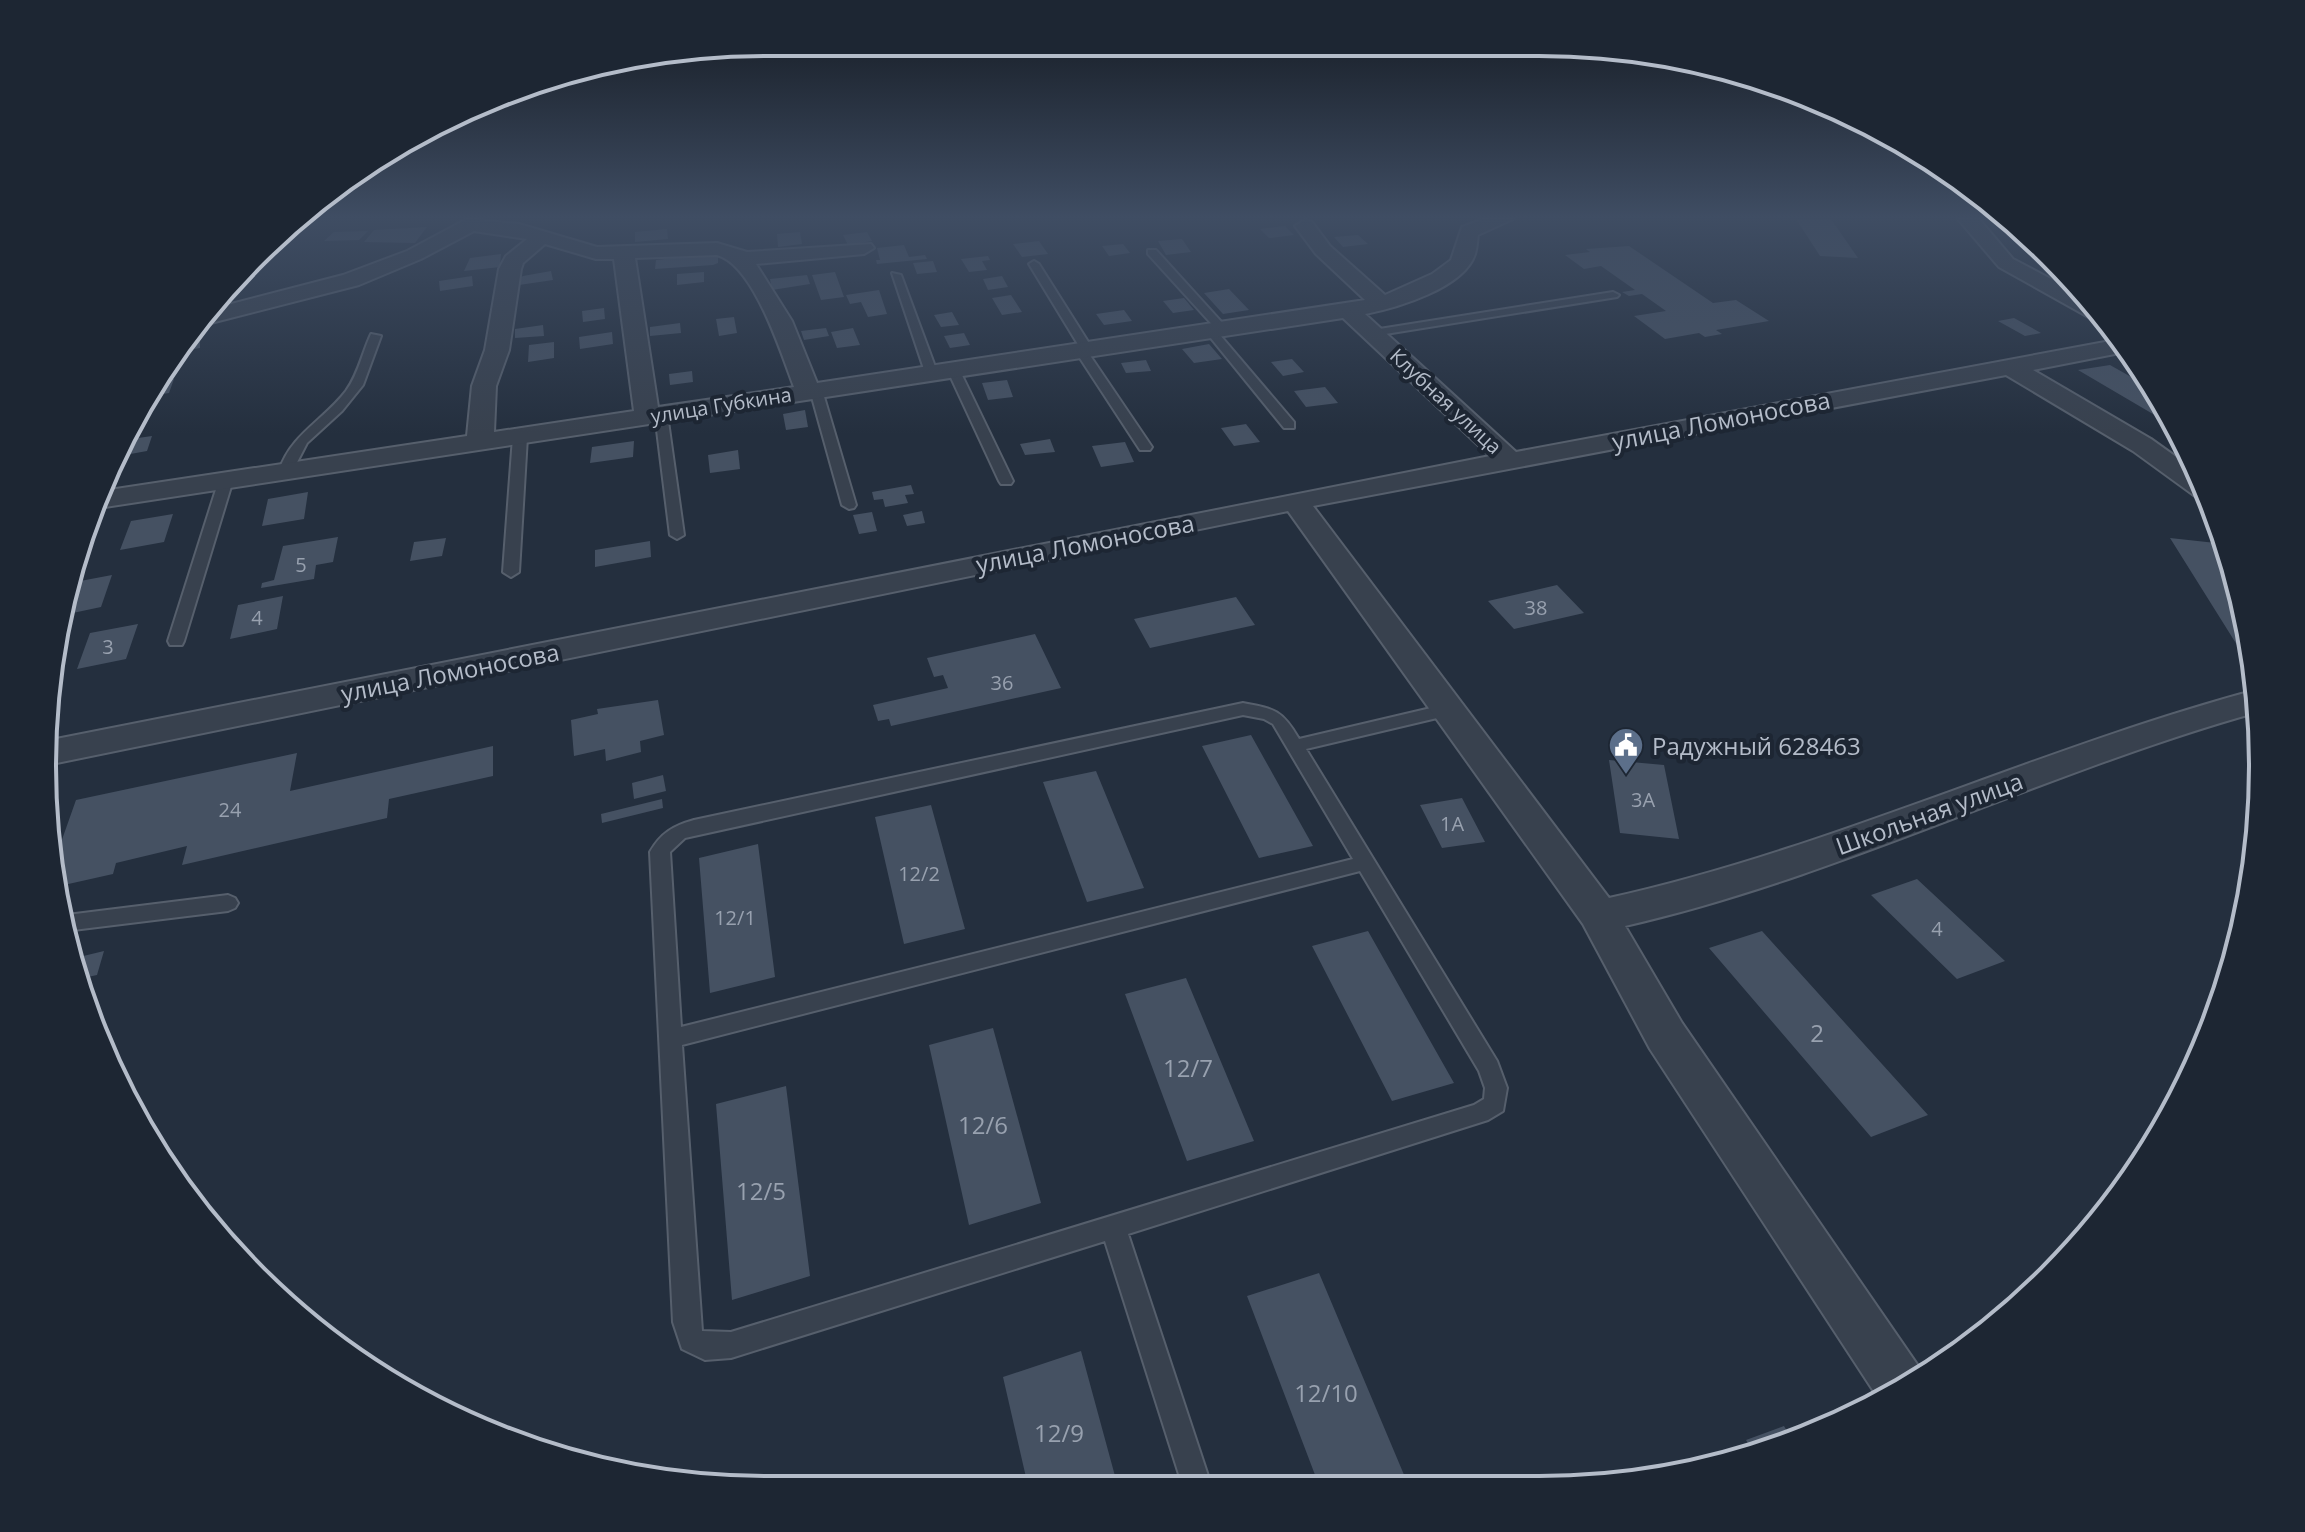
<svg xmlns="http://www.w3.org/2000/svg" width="2305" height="1532" font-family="'Open Sans',sans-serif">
	<rect width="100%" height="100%" fill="#242f3e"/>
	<!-- building -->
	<path fill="#455162" d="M1796,219H1831L1858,258L1820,256Z
		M1285,226L1294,235L1269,238L1260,229Z
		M427,227L415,243L364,242L374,230Z
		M667,229L668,239L635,242V232Z
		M368,231L359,240L324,241L334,232Z
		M800,232L802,244L778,247L777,234Z
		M867,232L872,241L848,245L843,235Z
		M1358,235L1368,244L1343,247L1334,237Z
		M1182,239L1191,252L1166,255L1158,241Z
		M1039,241L1048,254L1022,257L1013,244Z
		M1123,244L1130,253L1109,256L1102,246Z
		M904,245L909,257L925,255L927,259L877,264L876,260H880L877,248Z
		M1629,246L1713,303L1736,300L1769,321L1716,330L1722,334L1705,337L1699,333L1665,339L1634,316L1666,311L1642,294L1629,296L1622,292L1635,290L1601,266L1584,269L1565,255L1590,252L1586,249Z
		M713,253L718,255V263L713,265L655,269L656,260Z
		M501,254L500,267L464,271L470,258Z
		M988,256L990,260L982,261L987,270L969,272L961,259Z
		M933,261L937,272L917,274L913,263Z
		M551,271L553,280L519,285L518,279L523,276Z
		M704,272V282L677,285V274Z
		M835,272L844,297L821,300L812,275Z
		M807,275L810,284L772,290L770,279Z
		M472,276L473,286L440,291L439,281Z
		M1002,276L1008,287L988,290L983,279Z
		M1229,289L1249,310L1223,314L1204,293Z
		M879,290L887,314L868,317L861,302L850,304L846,295Z
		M1011,295L1022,312L1002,315L992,298Z
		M1184,298L1194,310L1173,313L1163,301Z
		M604,308L605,319L583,322L582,311Z
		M1124,310L1132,321L1104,325L1096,314Z
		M952,312L959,325L941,327L934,315Z
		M734,317L737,333L719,336L716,319Z
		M2014,318L2041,333L2025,336L1998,321Z
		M680,323L681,333L650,336V327Z
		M543,325L544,336L515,338V329Z
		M826,328L829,336L804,340L801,331Z
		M853,328L860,345L837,348L831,332Z
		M612,332L613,344L580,349L579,337Z
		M200,333V348L176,352L186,336Z
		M964,333L970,345L950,348L944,336Z
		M554,342V358L528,362L529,345Z
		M1209,344L1222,359L1194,363L1182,349Z
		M1292,359L1304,372L1283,376L1271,362Z
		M1146,360L1151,371L1126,373L1121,363Z
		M2110,365L2156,391L2175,427L2078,370Z
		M692,371L693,382L670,385L669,374Z
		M174,379L169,393L151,396L159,381Z
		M1007,380L1013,397L988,400L982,383Z
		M1325,387L1338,403L1306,407L1294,391Z
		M805,410L808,427L786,430L783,414Z
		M1246,424L1260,442L1234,446L1221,428Z
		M152,436L147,451L125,455L123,462L112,464L131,439Z
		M1050,439L1055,452L1025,455L1020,444Z
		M634,441L633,457L590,463L592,447Z
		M1125,442L1134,462L1101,467L1092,446Z
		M738,450L740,469L710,473L708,455Z
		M911,485L914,494L905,495L908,503L885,507L883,499L874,500L872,492Z
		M308,492L304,519L262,526L268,499Z
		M922,511L925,523L907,526L903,515Z
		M872,512L877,531L859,534L853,515Z
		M173,514L164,542L120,550L131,521Z
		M338,537L333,562L316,565L314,579L261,588L262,583L274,580L283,546Z
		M446,538L442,556L410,561L414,542Z
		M2170,538L2225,544L2249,624L2251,647L2237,645Z
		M650,541L651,557L595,567V550Z
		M112,575L101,607L68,614L75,582Z
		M1557,585L1584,613L1514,629L1488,601Z
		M283,596L277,629L230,639L238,605Z
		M1236,597L1255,625L1150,648L1134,619Z
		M138,624L126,659L77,669L90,633Z
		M1035,634L1061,688L891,726L889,719L878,721L873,705L948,688L943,675L934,677L927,658Z
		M658,700L664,735L640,741L641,752L606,761L605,749L574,756L571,720L598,714L597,709Z
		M1251,735L1313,846L1259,858L1202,746Z
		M493,746V776L389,799L387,818L182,865L187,846L116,863L113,874L55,887L53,865L76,800L297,753L290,791Z
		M1609,760L1664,765L1679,839L1620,833Z
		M1096,771L1144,888L1087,902L1043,782Z
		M663,775L666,791L634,799L632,783Z
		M1462,798L1485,842L1442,848L1420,805Z
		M662,799L663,808L602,823L601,814Z
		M931,805L965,929L904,944L875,817Z
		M758,844L775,977L710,993L699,858Z
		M1917,879L2005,961L1957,979L1871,895Z
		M1368,931L1454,1083L1392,1101L1312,946Z
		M1762,931L1928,1115L1871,1137L1709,948Z
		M104,951L97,975L83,978L75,958Z
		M1186,978L1254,1141L1187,1161L1125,994Z
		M993,1028L1041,1203L969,1225L929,1045Z
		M786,1086L810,1276L732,1300L716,1104Z
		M1319,1273L1410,1489L1320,1488L1247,1296Z
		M1081,1351L1118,1487L1028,1486L1003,1377Z
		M1784,1426L1793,1442L1754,1454L1746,1440Z"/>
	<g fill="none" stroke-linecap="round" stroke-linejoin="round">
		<!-- service casing -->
		<g stroke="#565f6c" stroke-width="4">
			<path id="service" d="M1148,250H1156L1226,327V331H1218L1148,254Z
				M1034,261L1039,264L1092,348L1087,351L1152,447L1150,450H1140L1074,349L1079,346L1029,264Z
				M892,273L901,275L937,372L935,375L925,372Z
				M1613,292L1619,295L1617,297L1373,336L1367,333L1373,330Z
				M1206,328H1214L1294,422V428H1284L1206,332Z
				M371,334L381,336L363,385L342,411L307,443L291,474H281L279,471C291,434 324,420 346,391C359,373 362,353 371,334Z
				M949,366L959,369L1013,481L1011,484H1001L999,481L947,369Z
				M812,387L822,390L856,505L854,508L849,509L842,505L810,390Z
				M661,410L667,414L684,535L677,539L670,535L655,414Z
				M520,433L527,437L519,572L511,577L503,572L513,437Z
				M226,476L233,480L184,641L182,645H170L168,641L219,480Z
				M1243,703C1275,709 1282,710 1299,739L1448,704L1454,706L1457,710L1454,714L1306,749L1497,1061L1507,1088L1503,1111L1488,1120L1128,1234L1212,1488L1183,1487L1105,1241L731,1358L705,1360L682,1349L673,1322L650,852C661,833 673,826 694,820ZM1243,715L1264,719L1273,724L1353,859L681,1027L670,852L685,838ZM1360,871L1479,1071L1485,1088L1484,1099L1474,1105L731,1332L702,1331L682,1045Z
				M228,895L235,898L238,903L235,908L228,911L65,931L59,916Z"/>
		</g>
		<!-- minor casing -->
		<g stroke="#565f6c" stroke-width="4">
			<path id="minor" d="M467,219L519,224L597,247L717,243L747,252L871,244L874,248L864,254L756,264L792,321L817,383L1365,300L1316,254L1295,226L1305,220L1312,222L1330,246L1385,295L1432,274L1451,260L1462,227L1484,219H1513L1478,235C1477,241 1477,248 1475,254C1464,288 1397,308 1365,314L1516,452L2121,339L2130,351L2033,370L2151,439L2200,474L2211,501L2199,499L2133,451L2006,375L1313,506L1609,898C1831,849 2036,749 2256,690L2258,712C2043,772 1843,876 1625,926L1682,1023L1925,1376L1880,1401L1650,1049L1583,924L1288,511L47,765L46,741L1490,456L1343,318L92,509L96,492L467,436L472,386L485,350L499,269L506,256L527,239L474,231L421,259L359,285L199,326L193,324L208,310L343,275L407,251ZM545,244L596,259H614L634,411L494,432L496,386L509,350L521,269L523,263ZM717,255C754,265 781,353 794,387L658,407L635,258Z
				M1958,219H1979L2013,259L2087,298L2105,320L2092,319L1999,267Z"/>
		</g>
		<!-- service -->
		<use href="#service" fill="#38414e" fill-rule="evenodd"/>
		<!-- minor -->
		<use href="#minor" fill="#38414e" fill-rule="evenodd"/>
	</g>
	<!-- sky -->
	<linearGradient id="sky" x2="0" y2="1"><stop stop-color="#141a22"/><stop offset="0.5" stop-color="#3f4d63"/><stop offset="1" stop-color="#3f4d63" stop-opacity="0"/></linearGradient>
	<rect width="2305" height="434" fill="url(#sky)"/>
	<!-- icons -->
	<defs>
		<g id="civic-pin" transform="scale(1.8)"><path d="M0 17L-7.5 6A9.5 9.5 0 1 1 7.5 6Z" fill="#5c6f8a" stroke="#1d2633"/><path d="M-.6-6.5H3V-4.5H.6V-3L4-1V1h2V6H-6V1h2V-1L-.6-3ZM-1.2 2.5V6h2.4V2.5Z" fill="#fff"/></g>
	</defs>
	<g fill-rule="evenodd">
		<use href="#civic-pin" x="1626" y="745"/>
	</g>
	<g text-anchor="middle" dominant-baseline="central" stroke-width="8" stroke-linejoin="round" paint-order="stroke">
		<!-- far-street labels -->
		<g font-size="20" fill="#b4bcc9" stroke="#1d2633">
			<text transform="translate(1446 401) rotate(43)">Клубная улица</text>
			<text transform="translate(721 405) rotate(-9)">улица Губкина</text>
		</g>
		<!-- number labels -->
		<g font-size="20" fill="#98a1af">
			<text x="301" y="564">5</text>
			<text x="1536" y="607">38</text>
			<text x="257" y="617">4</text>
			<text x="108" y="646">3</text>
			<text x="1002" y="682">36</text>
			<text x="1643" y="799">3А</text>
			<text x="230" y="809">24</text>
			<text x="1452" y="823">1А</text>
			<text x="919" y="873">12/2</text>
			<text x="735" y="917">12/1</text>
			<text x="1937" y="928">4</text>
		</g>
		<!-- street labels -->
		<g font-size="24" fill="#b4bcc9" stroke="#1d2633">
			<text transform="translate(1721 420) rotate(-11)">улица Ломоносова</text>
			<text transform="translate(1085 543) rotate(-11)">улица Ломоносова</text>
			<text transform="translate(450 672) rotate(-11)">улица Ломоносова</text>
			<text transform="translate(1929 813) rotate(-20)">Школьная улица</text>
		</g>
		<!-- poi labels -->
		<g font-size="24" fill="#b4bcc9" stroke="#1d2633" text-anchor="start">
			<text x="1652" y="745">Радужный 628463</text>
		</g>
		<!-- near-number labels -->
		<g font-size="24" fill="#98a1af">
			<text x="1817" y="1032">2</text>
			<text x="1188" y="1067">12/7</text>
			<text x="983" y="1124">12/6</text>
			<text x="761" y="1190">12/5</text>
			<text x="1326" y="1392">12/10</text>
			<text x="1059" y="1432">12/9</text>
		</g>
	</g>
	<!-- crop -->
	<path d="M0 0H2305V1532H0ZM766 56H1539A710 710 0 0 1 2249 766V766A710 710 0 0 1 1539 1476H766A710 710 0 0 1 56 766V766A710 710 0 0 1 766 56Z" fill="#1d2633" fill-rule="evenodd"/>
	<path fill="none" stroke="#b4bcc9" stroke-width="4" d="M766 56H1539A710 710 0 0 1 2249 766V766A710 710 0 0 1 1539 1476H766A710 710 0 0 1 56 766V766A710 710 0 0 1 766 56Z"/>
</svg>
